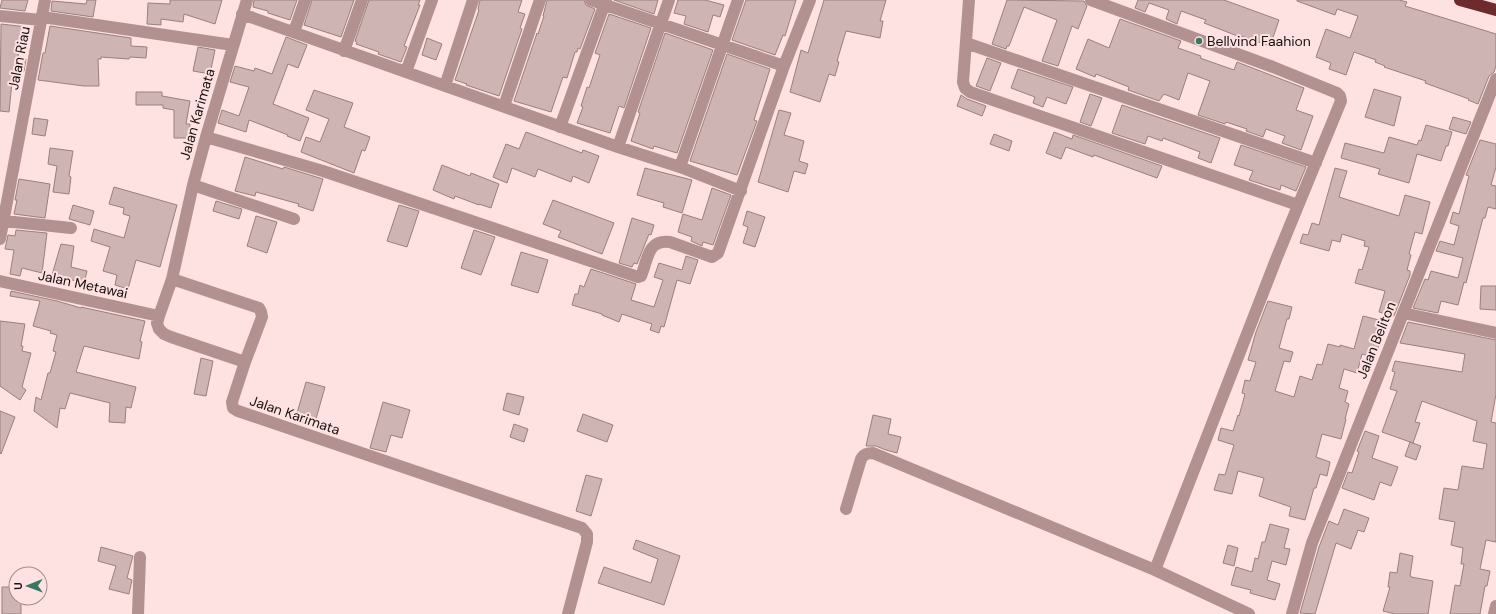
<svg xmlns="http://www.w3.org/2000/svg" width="1496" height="614" font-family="'DM Sans',sans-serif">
	<rect width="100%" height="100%" fill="#fde2e1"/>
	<!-- building -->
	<path fill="#ceb4b3" stroke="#99807f" d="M2,0H28L25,11L0,8Z
		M87,0H96L93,17L51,11L52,1L86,4Z
		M170,0H222L215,24L184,14L183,22L161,19V25L147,24L148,3L170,4Z
		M254,0H297L290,20L268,13V11L253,7Z
		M312,0H354L341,37L304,25Z
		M369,0H420L418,5H420L404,46L407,47L401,62L378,54L379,52L356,44L357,42L355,41Z
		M480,0H522L518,12L525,14L520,28L522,29L499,96L466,85L467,84L455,80L479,10L478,9Z
		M547,0H584L586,5L595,9L580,49L578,48L577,52H575L567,78L563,77L551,112L514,101L537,33L538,34L544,16H543Z
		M614,0H658L654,14Z
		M678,0H705L724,5L720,17L713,15L708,32L684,24L686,16L674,13Z
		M746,0H796L785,36L783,35L775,55L732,40Z
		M824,0H886L880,21H883L880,38L846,31L837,61L839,62L835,76L829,74L820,102L790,92L801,50L808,53Z
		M1007,0L1084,1L1087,6L1078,29L1072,26L1058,66L1042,61L1057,20L1024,7L1009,46H1007L1006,49L992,44Z
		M1138,0H1224L1279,20L1270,46L1241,36L1240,37L1204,23L1206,20L1181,11L1177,24L1166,19L1169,10L1149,3L1145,12L1135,8Z
		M1297,0H1399L1407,2L1405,6L1496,34V66L1494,72L1489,76L1478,104L1468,100L1469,99L1425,83L1426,81L1384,67L1385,66L1375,62L1376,60L1354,52L1346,75L1329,69L1331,63L1316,57L1326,29L1350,38L1358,16L1337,9L1335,15L1297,1Z
		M609,14L651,28L624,108L619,106L610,133L577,123L583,107L581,106L587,87L589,88L600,55L595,53Z
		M1120,19L1181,41L1178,48L1201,56L1200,58L1234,70L1237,62L1304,88L1296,110L1313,116L1301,150L1282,143L1285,136L1266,129L1263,137L1246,131L1247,129L1226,122L1225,124L1198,115L1210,81L1188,73L1179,100L1164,94L1159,101L1128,90L1129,87L1096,74L1095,77L1076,69L1088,39L1109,48Z
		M1,24L27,27L25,40L20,39L18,58L26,59L24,71L16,70L14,83L12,82L9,112L0,111Z
		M50,26L131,38V46L147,47L146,58L130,57L129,59L101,57V59H98L99,86H84L38,80L43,53H45Z
		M665,33L713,50L677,153L654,146L653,149L631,141L640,113L638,112Z
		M286,37L307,45L298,68L288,64L273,104L309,118L300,141L287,136L288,135L249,120L246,132L218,123L222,110L239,116L249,87L230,82L235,66L254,71L255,68L272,74Z
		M427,38L442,44L436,60L422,55Z
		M198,47L215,50L210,74L193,71Z
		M727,54L770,69L754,120L757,121L737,175L690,161Z
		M987,58L1001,63L990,91L976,86Z
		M1018,69L1073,87L1066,104L1047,97L1043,107L1033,103L1035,97L1011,88Z
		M1374,89L1401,97L1394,126L1365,117Z
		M314,90L353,103L344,127L370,137L365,151L362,150L354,173L301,152L306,137L320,142L329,119L306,110Z
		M136,92H162V96L190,101L186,124H190L189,138H174V110L163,108V105H136Z
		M1090,94L1102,98L1091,126L1080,122Z
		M961,95L967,99L986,106L982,116L957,106Z
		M1122,105L1220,138L1211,163L1198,158L1200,152L1163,138L1162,141L1148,136L1145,144L1112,133Z
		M779,110L791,113L784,135L804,141L799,161L808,164L805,174L794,171L788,192L758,182Z
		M1453,117L1471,122L1466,134L1449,129Z
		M34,118L48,120L45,136L32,134Z
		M1426,125L1452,132L1448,146H1446L1441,161L1417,154L1409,183L1378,174L1380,169L1341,158L1345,143L1384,153L1389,137L1417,145L1419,140L1421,141Z
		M526,132L582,153L583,150L599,156L589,183L573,176L571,182L538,169L535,177L512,168L507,183L493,177L506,144L519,149Z
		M1054,132L1072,139L1073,135L1162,166L1157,178L1094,155L1093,157L1066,147L1061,159L1046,153Z
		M994,134L1012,141L1009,151L990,144Z
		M1480,140L1496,144V167L1491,185L1496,186V209L1488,207L1485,218H1483L1466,283L1464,282L1458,305L1441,301L1438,313L1413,308L1425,279L1428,280L1431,271L1458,278L1463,258L1436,251L1440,241L1454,245L1459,226L1450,223L1453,212L1459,214L1469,176L1466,175Z
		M1241,145L1306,167L1296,191L1281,185L1280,190L1249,180L1253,171L1234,165Z
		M50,148L73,151L69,176L71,177L69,194L53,192L57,166L48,164Z
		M245,157L283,169L284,167L323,179L313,211L298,206L299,204L256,192L255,196L235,191Z
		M442,165L470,176L471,173L499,184L491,208L479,204V205L455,196L454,199L433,190Z
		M645,168L692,180L682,213L663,207L664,203L637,195Z
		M1335,168L1347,171L1339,197L1399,216L1405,195L1430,202L1422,234L1415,232L1409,254L1411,255L1407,270L1410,271V275L1394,316L1379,312L1385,291L1355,283L1359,269L1362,270L1369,247L1364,246L1365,241L1342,234L1340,242L1332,240L1329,251L1300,243L1303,234L1308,235L1312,223L1319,225Z
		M19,179L50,184L45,218L14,214L17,200H15Z
		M114,187L177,205L160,267L136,260L128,289L115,285L117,275L103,271L110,247L91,241L94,229L124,238L130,216L123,214L124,208L109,204Z
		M712,188L731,195L713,245L703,242L702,246L691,241L692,237L678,232L683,214L702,220Z
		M553,200L614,223L602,254L558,237L561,231L543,224Z
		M216,201L242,209L239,219L213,211Z
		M73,205L94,211L90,225L69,219Z
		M399,205L419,211L407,247L387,241Z
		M747,211L765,217L755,247L743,243L748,227L743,225Z
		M256,216L277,222L267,253L247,246Z
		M632,218L654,225L651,235L649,234L637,264L634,263L632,267L619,263Z
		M16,230L47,233L42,273L22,268L20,276L10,274L14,250L5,249L8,235L15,236Z
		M474,230L495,237L481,275L461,268Z
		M61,244L74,246L71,267L87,271L84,283L52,275Z
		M521,252L548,260L538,293L511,285Z
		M686,256L698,260L690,284L677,280L664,327L661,326L659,333L650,330L652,324L622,314L619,322L602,315V314L572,305L575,294H578L580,285L584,287L591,269L636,284L631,300L654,307L663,280L654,277L659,263L682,270Z
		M1481,286H1496V310L1480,309Z
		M11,291L57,301L81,308V307L145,321L140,341L142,342L139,359L84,346L76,372L136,387L131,408L126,407L125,423L109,422L110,403L70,393L65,409L60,408L57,428L34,411L36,397L41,400L48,373H50L56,352L53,351L57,335L50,333L51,331L33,326L40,301L10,296Z
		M1268,301L1292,307L1289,319H1287L1279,348L1293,352L1290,362L1284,361L1275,391L1294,397L1300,376L1312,380L1317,364L1322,365L1328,344L1340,347V345L1354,349L1363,316L1379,320L1373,339L1380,341L1375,358L1362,354L1357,373L1344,369L1339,388L1348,391L1345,402L1349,404L1345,419H1346L1341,439L1322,434L1316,457L1330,462L1327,476L1320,474L1316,488H1314L1305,520L1289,516L1291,507L1259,496L1264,478L1238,471L1232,494L1214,490L1219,474L1225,475L1234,445L1218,440L1221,428L1233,431L1238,415L1239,416L1245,394L1242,393L1245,380L1250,381L1256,362L1248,360L1256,332Z
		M0,321L25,324L21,346H23L22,351L31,353L22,387L26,390L20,400L0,386Z
		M1408,322L1496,340V394L1491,422L1496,423V542L1486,540L1480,569L1490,571L1487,586H1485L1480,614H1450L1455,585L1460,586L1464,564H1461L1463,548L1451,545L1455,522L1439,519L1444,488L1458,490L1462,466L1483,469L1487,444L1473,441L1477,421L1422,401L1415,422L1420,423L1413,443L1382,432L1397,391L1390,389L1395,372L1392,371L1395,361L1462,372L1465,354L1400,343Z
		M201,358L213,361L206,396L194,394Z
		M306,382L325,387L314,426L295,420Z
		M507,393L524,397L519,415L503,410Z
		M383,402L410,410L402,438L391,435L386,452L370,448Z
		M0,411L15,417L1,454L0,453Z
		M583,414L613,425L607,442L577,431Z
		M873,415L891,419L888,434L901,437L897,453L886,450L876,446H866Z
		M514,424L528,429L524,442L510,437Z
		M1365,431L1379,436L1372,458L1398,467L1391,486L1380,482L1374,500L1342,488L1348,472L1352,473L1359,452L1357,451Z
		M1410,442L1421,446L1416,460L1405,456Z
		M586,475L602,479L591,516L576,511Z
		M1344,509L1369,518L1364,532L1358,530L1351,549L1336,543L1315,614L1300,613L1319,547L1329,521L1338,525Z
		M1270,524L1289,529L1284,548L1290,549L1286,565L1272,561L1267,580L1280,584L1275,600L1250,593L1251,590L1231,585L1236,567L1252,572L1255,558L1258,559L1262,542H1265Z
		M636,540L680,556L664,605L598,583L604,567L651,583L658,559L633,549Z
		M1228,545L1238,548L1234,566L1223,563Z
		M101,547L133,556L127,578L132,580L129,594L109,589L116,566L98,561Z
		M1400,553L1413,556L1410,576H1411V577L1433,581L1428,614H1395L1383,611L1390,587H1388L1390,572L1397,573Z
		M2,587H16V598H21V614H2Z"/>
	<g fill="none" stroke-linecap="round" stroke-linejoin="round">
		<!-- street -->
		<path stroke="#b39190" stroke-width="12" d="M247,0L206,137L193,185L172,279L159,316L157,323L159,329L164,334L171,337L245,362L232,402L233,408L238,411L582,528L587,534V542L568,614
			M591,0L784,66
			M669,0L618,147L680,167L741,191
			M969,0L963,82L965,88L970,92L1298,205
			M1091,0L1273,67L1337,93L1340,96L1341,101L1277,257L1155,570L1249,614
			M242,14L618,147
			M0,16L41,20
			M42,17L233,45
			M294,32L305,0
			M966,43L1316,163
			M344,51L362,0
			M406,72L432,0
			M445,86L473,0
			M504,106L540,0
			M560,127L606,0
			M206,137L323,171L638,277L641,276C648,260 647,239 670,242L712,257L718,253L784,66L810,0
			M680,167L738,0
			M193,185L294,219
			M4,221L71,228
			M0,239L45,0
			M172,279L259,308L261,312L262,317L245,362
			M0,281L159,316
			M1403,313L1496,333
			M846,509L861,459C864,454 867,453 873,453L1155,570
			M138,614L140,557
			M1292,614L1312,543L1496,79
			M1494,614L1496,606"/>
		<!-- highway -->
		<path stroke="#6d2b2e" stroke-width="12" d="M1460,0L1496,10"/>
	</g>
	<!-- markers -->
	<circle fill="#3a7763" stroke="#fde2e1" stroke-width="1.5" cx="1199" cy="41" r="4"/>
	<g text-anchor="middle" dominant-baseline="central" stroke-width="4" stroke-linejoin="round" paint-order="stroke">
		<!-- poi labels -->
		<g font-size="14" fill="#191010" stroke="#fde2e1" text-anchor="start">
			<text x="1207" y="41">Bellvind Faahion</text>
		</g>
		<!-- street labels -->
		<g font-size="14" fill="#191010" stroke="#fde2e1">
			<text transform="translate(19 58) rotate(-79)">Jalan Riau</text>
			<text transform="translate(197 114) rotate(-74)">Jalan Karimata</text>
			<text transform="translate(83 284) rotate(12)">Jalan Metawai</text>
			<text transform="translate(1376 340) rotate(-68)">Jalan Beliton</text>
			<text transform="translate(295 415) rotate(19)">Jalan Karimata</text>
		</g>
	</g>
	<!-- north arrow -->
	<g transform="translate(28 586) rotate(269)"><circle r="19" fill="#fde2e1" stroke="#a28e8d"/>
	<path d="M0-3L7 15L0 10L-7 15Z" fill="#3a7763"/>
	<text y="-6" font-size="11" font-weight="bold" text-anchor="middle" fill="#191010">U</text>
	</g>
</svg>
